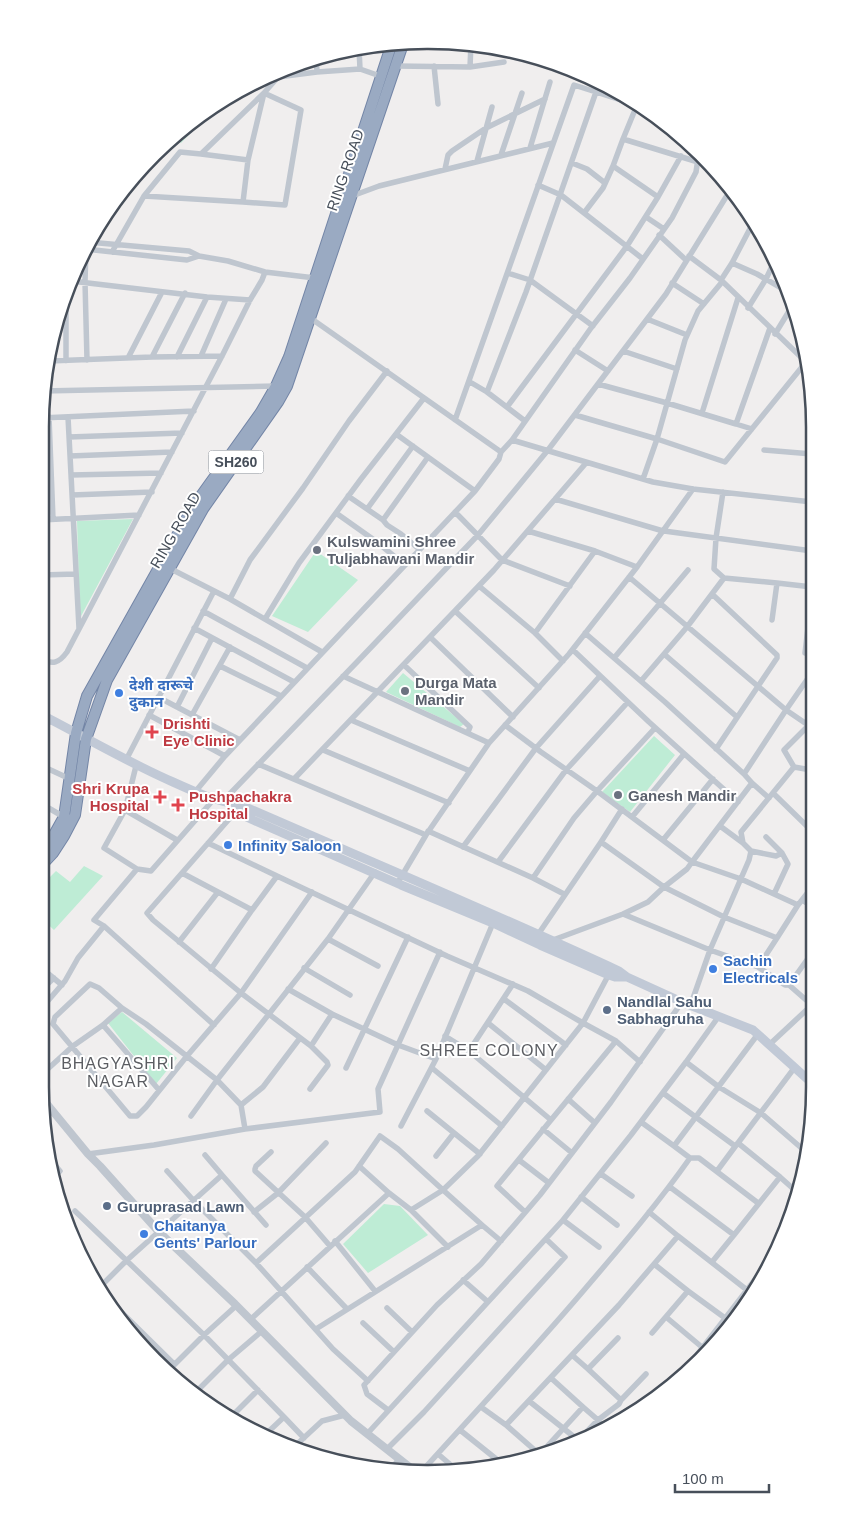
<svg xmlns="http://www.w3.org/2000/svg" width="855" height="1514" font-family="Helvetica,'Noto Sans Devanagari',sans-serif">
	<rect width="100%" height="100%" fill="#f0eeee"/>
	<!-- green -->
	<path fill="#beecd5" d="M222,101L181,143L174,137L192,120Z
		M133,519L80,618L77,521Z
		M316,551L358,580L308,632L272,616Z
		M403,673L464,724L460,727L386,692Z
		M654,736L675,755L630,812L602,792Z
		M84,866L103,876L54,930L40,917V887L56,871L70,882Z
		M122,1012L177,1058L156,1084L108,1023Z
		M384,1204L400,1206L428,1235L368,1273L343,1244Z"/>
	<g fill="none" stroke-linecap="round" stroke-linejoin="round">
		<!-- trunk casing -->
		<g stroke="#7385a6" stroke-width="12">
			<path id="trunk" d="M40,854L50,842L64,817L76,733L87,696L193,507L226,461L261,412L276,386L289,357L392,43
				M40,867L53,853L64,836L75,815L86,739L107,680L203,509L278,402L287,386L404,41"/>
		</g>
		<!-- minor -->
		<path stroke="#bfc6cf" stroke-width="5.5" d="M359,48L360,69L380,76
			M316,57L317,72
			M396,66L470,67L471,43
			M434,66L438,104
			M470,67L504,62
			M637,105L623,139L711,166
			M530,148L550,82
			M201,154L248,160
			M501,155L522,93
			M477,161L492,107
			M572,163L587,169L605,183
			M445,169L448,155L452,151L486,128L545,99
			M538,185L561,195L643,259
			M144,196L180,152L201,154L264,93L301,110L285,205L243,202
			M352,196L379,186L553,143
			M658,197L681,156
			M584,213L603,188L613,166
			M646,217L664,229
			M659,235L686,260
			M88,242L189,251L199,256L228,261L265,272L315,278
			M85,249L187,260L199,256
			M86,249L85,282L87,360
			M112,252L144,196L243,202L248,160L264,93L278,77L317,72L360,69
			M732,263L757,274L790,293
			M508,273L530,280L593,326
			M721,280L732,263L754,221
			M71,281L207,297L250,300
			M672,283L704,304
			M66,290V361
			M185,293L152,357L222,356
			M748,308L766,279L774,262
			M647,319L687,335
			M775,334L794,303
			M575,350L608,371
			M623,351L677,369
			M201,356L226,299
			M177,357L207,297
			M128,358L162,292
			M49,361L152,357
			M470,382L487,392
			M598,384L667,403L736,424L770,328
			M43,391L276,386
			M507,407L627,246L658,197L613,166L623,139
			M702,413L738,298
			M575,415L657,439L725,462L806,362L721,280L689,256
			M49,417L53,519
			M68,417L79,628
			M41,418L194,411
			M455,420L574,85L596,92L599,82
			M525,421L487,392L526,292L596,92L639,106
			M736,424L752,429
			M396,434L475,491
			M69,437L182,433
			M512,440L591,328L630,278L672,218L696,172L699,152
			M764,450L812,454
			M501,452L512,440L653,482L693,489L812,502
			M70,456L172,452
			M71,475L161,473
			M643,479L657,439L685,340L698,311L722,282
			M72,495L152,492
			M348,496L383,520L387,525L401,534L419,549
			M555,499L663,531
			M367,509L413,446
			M455,512L502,560L570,586
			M336,513L377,542L405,565
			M41,520L139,515
			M383,520L428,457
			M664,531L812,551
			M595,551L637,567L693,489
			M169,568L230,599L322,652
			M41,575L76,574
			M724,578L777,583L772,620
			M777,583L812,587
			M479,586L535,633L595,551L528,531
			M712,594L777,655V658L716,749
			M230,599L250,560L303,488L349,421L387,371
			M203,611L307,668
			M455,611L539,688
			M265,619L299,563L361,479L424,398
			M194,628L294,682
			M535,633L563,661
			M585,633L665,702L744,774L786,710L629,577
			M430,637L513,717
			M573,650L649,722L738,802
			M805,653L812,593
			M664,654L737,717
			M614,658L688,570
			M41,659C53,665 59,663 67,652L222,356L250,300L262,280L265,272
			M404,665L470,727L468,732
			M220,666L281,696
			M343,676L489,743
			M641,681L687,627L724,578L714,569L716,538L723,492
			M158,697L177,707L212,638
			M177,707L240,740
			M149,715L225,756
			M192,715L230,647
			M351,720L470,771
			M505,725L541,752L597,791L574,818L533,878
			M808,725L786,710L813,671
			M40,729L52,720
			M323,750L449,803
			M126,760L214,591
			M258,764L426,835
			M40,765L70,779
			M136,766L125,810L177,840
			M794,767L784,750L813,721
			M808,770L810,778L813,781
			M744,774L752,783L692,862L741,879L798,905L777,938
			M40,776L47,768
			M294,779L494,570L586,463
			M752,783L769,798
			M195,792L225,756L475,491L499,459L501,452L309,317
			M773,793L813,832
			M222,802L357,662L478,535L548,450L666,294L726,197
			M40,803L64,817
			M125,810L104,848L137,869
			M237,810L147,913L153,920L241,993L311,1046L327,1062L328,1065L310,1089
			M40,814L47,807
			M632,817L684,754
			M720,826L743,843
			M428,831L533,878L564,894
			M766,837L782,853L788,864L774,894
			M663,840L713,779
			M601,842L622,809
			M208,843L277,876
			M463,847L536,748L600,676
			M751,851L776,856L782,853
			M498,862L566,770L628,702
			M182,873L252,910L277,876L447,956L528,991L583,1023L609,974
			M397,884L426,835L489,743L569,654L637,567
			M802,900L813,907
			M798,905L813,886
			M623,914L710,950L758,967L777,938L724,917L664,887L687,869L692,862L597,791L655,728
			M104,926L214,1025
			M537,936L601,842L664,887L648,902L623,914L553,940
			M328,939L378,966
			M179,942L218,892
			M40,967L62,985
			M758,967L785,985H789L814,950
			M304,968L350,995
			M211,969L252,910
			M789,985L814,1007
			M288,989L332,1014L311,1046
			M40,991L54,978
			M504,999L566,1045
			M691,1004L710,950L749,860L751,851L743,843L741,832L794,767L811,770L813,769
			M122,1008L99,988L90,984L55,1017L53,1024L130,1116H137L146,1107L187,1056L241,993L312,892
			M40,1010L65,981L78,958L104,926L94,920L137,869L151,871L214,799
			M332,1014L398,1045L436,1059L493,923
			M488,1023L546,1070
			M103,1025L159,1090
			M445,1036L469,1051L551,1120L616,1041L640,1062
			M770,1044L814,1003
			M469,1051L513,984
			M686,1062L719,1087L761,1113L806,1152
			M346,1068L408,937
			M432,1068L502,1126
			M40,1076L73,1046L103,1025L122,1008L146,1024L217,1080L328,939L375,872
			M663,1093L735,1146
			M568,1099L595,1123
			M241,1105L263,1087L300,1038
			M427,1111L480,1154
			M191,1116L217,1080L241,1105L245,1129
			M641,1122L674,1146L758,1034
			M401,1126L436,1059
			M543,1129L572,1153
			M271,1152L256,1166L255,1169V1171L305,1217L330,1246
			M88,1154L154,1145L245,1129L380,1112L378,1089L440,952
			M205,1155L222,1175
			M436,1156L454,1133
			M690,1158H699L758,1203
			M519,1160L549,1183
			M53,1163L60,1171L55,1175
			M359,1166L389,1193
			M167,1171L194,1201L256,1263L355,1172L380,1136L398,1149L443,1190L478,1156L583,1023L616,1041
			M717,1171L737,1144
			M601,1174L632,1196
			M780,1177L798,1193
			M670,1187L734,1235L712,1262
			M581,1197L617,1225
			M411,1210L448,1247
			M75,1211L204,1335L284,1417L267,1433
			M254,1212L278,1193L326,1143
			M525,1212L497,1186L551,1120
			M563,1220L599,1247
			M482,1225L501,1241
			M734,1235L780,1177L738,1143L795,1067
			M678,1236L747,1290L775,1253
			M335,1241L375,1291
			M256,1263L333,1349L368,1381
			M307,1267L347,1309
			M463,1280L487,1301
			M101,1286L126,1261L222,1175L266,1225
			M688,1291L725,1318
			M106,1297L174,1364
			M387,1308L412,1332
			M666,1317L703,1348
			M251,1319L389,1193L411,1210L443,1190L482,1225L316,1329
			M363,1323L394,1352
			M652,1333L688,1291L654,1264
			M572,1355L588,1369L618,1338
			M170,1369L204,1335L237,1305
			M588,1369L621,1400
			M685,1375L690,1364L747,1290
			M195,1393L228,1360L262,1331
			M529,1401L578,1440
			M481,1407L506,1425
			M583,1407L598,1420L619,1404L621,1400L646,1374
			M388,1410L367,1394L364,1385L437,1305L481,1264L540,1195L611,1102L682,1002
			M231,1417L258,1390
			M284,1417L304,1438
			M460,1430L500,1462
			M367,1434L563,1220L631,1135L686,1062L719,1016
			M574,1445L598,1420L604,1427
			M295,1446L322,1421L345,1415
			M387,1449L424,1412L565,1257L546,1239
			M542,1452L583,1407L551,1378
			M538,1453L506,1425L619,1305L678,1236L649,1212
			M438,1454L459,1472
			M393,1467L399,1459
			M423,1470C479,1408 536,1347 590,1283C625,1242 659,1202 690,1158L674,1146"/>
		<!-- tertiary -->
		<path stroke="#bfc6cf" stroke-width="8" d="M42,1098L88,1154L100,1166L159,1232L235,1304L351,1421L412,1469"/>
		<!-- secondary -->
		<path stroke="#c1c9d6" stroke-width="9" d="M40,714C85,737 127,762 173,782C195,792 217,802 241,805C367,860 494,913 619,971L627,977L682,1002L753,1030L814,1085
			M229,803L236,812L253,820L401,885L493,923L540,945L609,975L615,977H627"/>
		<!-- trunk -->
		<use href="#trunk" stroke="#9aaac2" stroke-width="10"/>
	</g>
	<!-- markers -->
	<g fill="#6b7280" stroke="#fff" stroke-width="2">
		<circle cx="317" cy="550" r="5"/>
		<circle cx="405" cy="691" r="5"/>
		<circle cx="618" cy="795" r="5"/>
	</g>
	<g fill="#3f7fe0" stroke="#fff" stroke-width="2">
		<circle cx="119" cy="693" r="5"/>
		<circle cx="228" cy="845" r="5"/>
		<circle cx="713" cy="969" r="5"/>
		<circle cx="144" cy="1234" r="5"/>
	</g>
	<g fill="#e0444e" stroke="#fff" stroke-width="2">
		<path d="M149.5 724.5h5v5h5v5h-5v5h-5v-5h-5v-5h5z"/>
		<path d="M157.5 789.5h5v5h5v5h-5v5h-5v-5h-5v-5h5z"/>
		<path d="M175.5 797.5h5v5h5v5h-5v5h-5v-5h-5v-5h5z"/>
	</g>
	<g fill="#5c6f8a" stroke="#fff" stroke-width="2">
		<circle cx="607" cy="1010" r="5"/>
		<circle cx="107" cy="1206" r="5"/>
	</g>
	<g text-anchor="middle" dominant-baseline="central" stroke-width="4" stroke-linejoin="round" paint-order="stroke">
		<!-- shield labels -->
		<rect fill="#fff" stroke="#7e848c" stroke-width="1" x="208.5" y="450.5" width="55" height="23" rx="4"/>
		<g font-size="14" font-weight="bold" fill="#474f5a">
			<text x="236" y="462">SH260</text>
		</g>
		<!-- street labels -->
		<g font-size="15" fill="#474f5a" stroke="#fff">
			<text transform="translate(345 170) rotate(-71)">RING ROAD</text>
			<text transform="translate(175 530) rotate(-60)">RING ROAD</text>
		</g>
		<!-- worship labels -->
		<g font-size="15" font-weight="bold" fill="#5b616d" stroke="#fff" text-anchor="start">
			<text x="327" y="541">Kulswamini Shree<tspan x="327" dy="17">Tuljabhawani Mandir</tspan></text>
			<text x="415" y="682">Durga Mata<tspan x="415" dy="17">Mandir</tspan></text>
			<text x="628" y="795">Ganesh Mandir</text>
		</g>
		<!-- shop labels -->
		<g font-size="15" font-weight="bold" fill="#366cbe" stroke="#fff" text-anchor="start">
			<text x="129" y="684">देशी दारूचे<tspan x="129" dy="17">दुकान</tspan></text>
			<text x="238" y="845">Infinity Saloon</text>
			<text x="723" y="960">Sachin<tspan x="723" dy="17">Electricals</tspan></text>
			<text x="154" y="1225">Chaitanya<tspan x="154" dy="17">Gents' Parlour</tspan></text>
		</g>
		<!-- health labels -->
		<g font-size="15" font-weight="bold" fill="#be3a42" stroke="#fff" text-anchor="start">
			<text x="163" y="723">Drishti<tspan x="163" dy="17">Eye Clinic</tspan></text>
			<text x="149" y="788" text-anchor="end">Shri Krupa<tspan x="149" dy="17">Hospital</tspan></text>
			<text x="189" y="796">Pushpachakra<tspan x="189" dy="17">Hospital</tspan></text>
		</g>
		<!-- service labels -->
		<g font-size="15" font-weight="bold" fill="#4e5e75" stroke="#fff" text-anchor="start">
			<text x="617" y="1001">Nandlal Sahu<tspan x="617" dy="17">Sabhagruha</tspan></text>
			<text x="117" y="1206">Guruprasad Lawn</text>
		</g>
		<!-- neighbourhood labels -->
		<g font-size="16" letter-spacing="1" fill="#5b5d62" stroke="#fff">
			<text x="489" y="1050">SHREE COLONY</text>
			<text x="118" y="1063">BHAGYASHRI<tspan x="118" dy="18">NAGAR</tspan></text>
		</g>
	</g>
	<!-- crop -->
	<path d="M0 0H855V1514H0ZM427 49H428A378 378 0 0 1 806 427V1087A378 378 0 0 1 428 1465H427A378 378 0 0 1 49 1087V427A378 378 0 0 1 427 49Z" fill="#fff" fill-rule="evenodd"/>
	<path fill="none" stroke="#474f5a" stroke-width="2.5" d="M427 49H428A378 378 0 0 1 806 427V1087A378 378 0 0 1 428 1465H427A378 378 0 0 1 49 1087V427A378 378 0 0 1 427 49Z"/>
	<!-- scale -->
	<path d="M675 1484v8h94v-8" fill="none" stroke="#474f5a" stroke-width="2.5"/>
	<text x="682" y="1484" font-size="15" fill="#474f5a" stroke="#ffffff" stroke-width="4" paint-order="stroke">100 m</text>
</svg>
